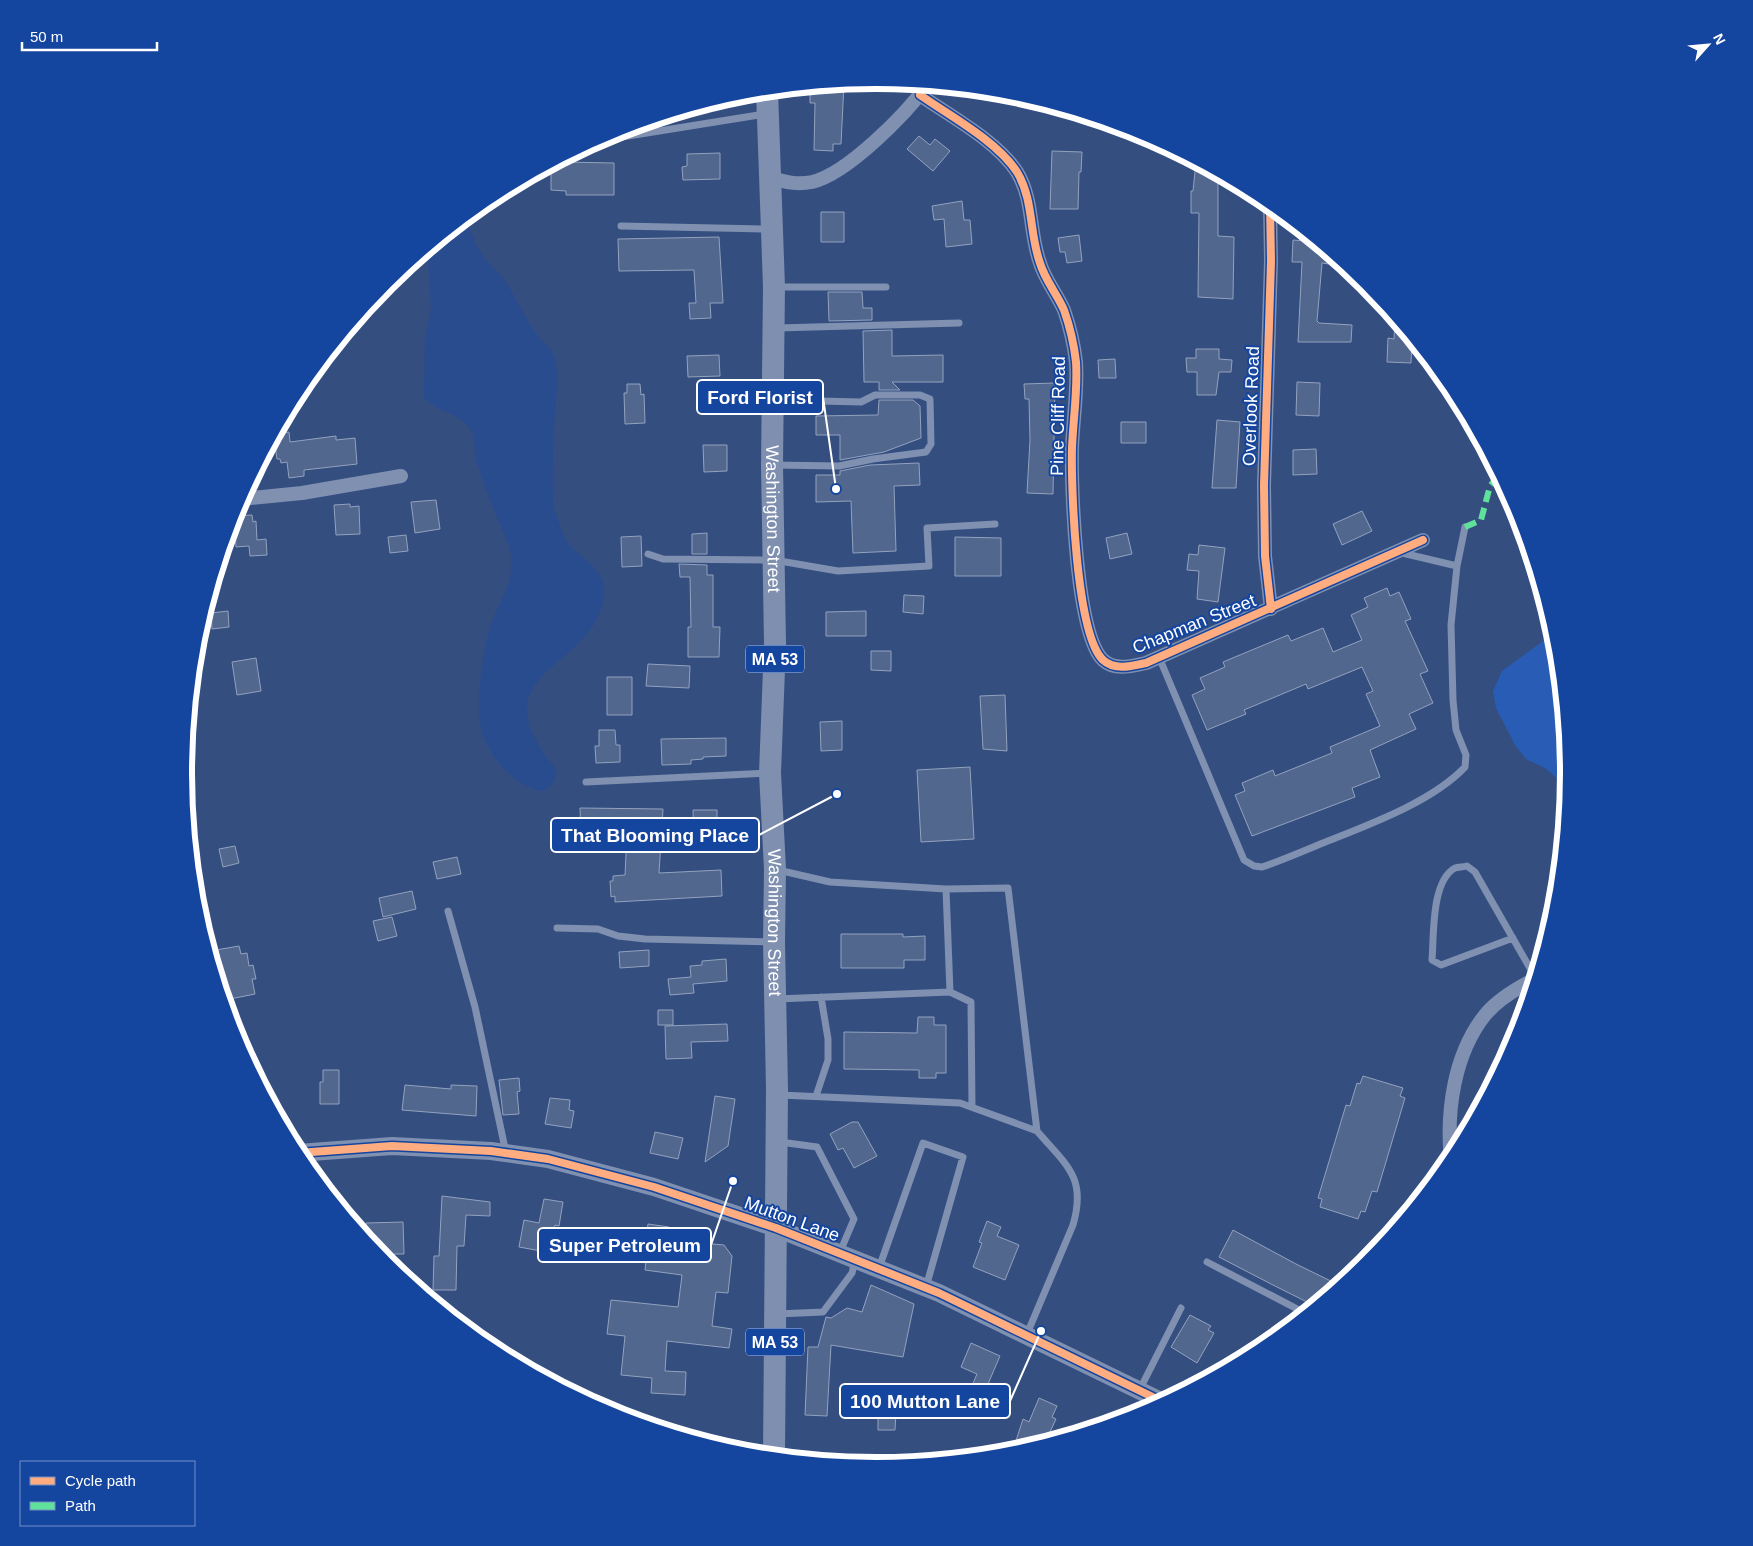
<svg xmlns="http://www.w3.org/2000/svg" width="1753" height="1546" font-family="Helvetica,sans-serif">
	<rect width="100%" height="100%" fill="#344e80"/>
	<!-- green -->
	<path fill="#295db5" d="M1552,625L1556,638L1569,773L1568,787L1545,768L1526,759L1515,745L1496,708L1493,691L1502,671L1543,641Z"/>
	<!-- water -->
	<path fill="#294c8f" d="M466,218C470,230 475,244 483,256C490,266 501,274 507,284C517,300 525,318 536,333C540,340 547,344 551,350C562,367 555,405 554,425C553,451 552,478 553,504C554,511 565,541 570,546C584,560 608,572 604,597C593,672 473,669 556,769C554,795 540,795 520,782C502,770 491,756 483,735C474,712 483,645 492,622C502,595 516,580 510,549C499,522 487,495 478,466C473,453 478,438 468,426C456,411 436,412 424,397L425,340L431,310L427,250Z"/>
	<!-- building -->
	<path fill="#52678e" stroke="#93a2be" d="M844,83L841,144H833V151L814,150L815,103H810V87Z
		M919,136L930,145L935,139L950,151L933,171L907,149Z
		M1052,151L1082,152L1081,172H1079L1078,209H1050Z
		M720,153V179L683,180L682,167L687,166V154Z
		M564,162L614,163V195H566V191L551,190V167H564Z
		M1196,162L1218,174V236L1234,237L1233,299L1198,297L1199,213H1191V191H1193Z
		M962,201L964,220H970L972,244L946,247L944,219L934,220L932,206Z
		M821,212H844V242H821Z
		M1079,235L1082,261L1067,263L1065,252H1060L1058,238Z
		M719,237L723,303H710L711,318L690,319L689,303H696L694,270L619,271L618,239Z
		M1293,240L1316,242L1330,253L1329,264L1322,263L1317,321L1319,323L1352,325L1351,342H1298L1302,262H1292Z
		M828,292H862L863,308H872V320L829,321Z
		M1395,317L1412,338L1411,363L1387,362L1388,338L1394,339Z
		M892,330V356L943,355V382H892L900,390H879V382H864L863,331Z
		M1196,349H1219V359L1232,360L1231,372H1219L1216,395H1197V372H1187L1186,358H1196Z
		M719,355L720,376L688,377L687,356Z
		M1115,359L1116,378H1099L1098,360Z
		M1297,382L1320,383L1319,416L1296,415Z
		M1055,383L1053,494L1027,493L1030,440L1029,399H1025L1024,384Z
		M627,384H640L641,395L644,394L645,423L625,424L624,393H627Z
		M879,400H913L920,406L921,438L884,452L840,460V435H816V416L878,415Z
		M1217,420L1240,422L1236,488H1212Z
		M1121,422H1146V443H1121Z
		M289,432L290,442L336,436V440L355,438L357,464L304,470V476L289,478L287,462L281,463L280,459H277L274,438L276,434Z
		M703,445H727V471L704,472Z
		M1316,449L1317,474L1293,475V450Z
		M919,463L920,485L894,486L896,551L853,553L851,501L816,502V475H840V471L870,465Z
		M436,500L440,529L415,533L411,502Z
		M350,504V507L359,506L360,534L336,535L334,505Z
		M1362,511L1372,531L1342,545L1333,524Z
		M252,515L253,522L256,521L257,540L266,539L267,555L250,556L249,546L236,547L234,516Z
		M707,533V554H692V534Z
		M1127,533L1132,554L1110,559L1106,538Z
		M406,535L408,551L390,553L388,537Z
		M641,536L642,566L622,567L621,537Z
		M955,537L1001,538V576H955Z
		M1199,545L1225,548L1218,602L1197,599L1199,571L1187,570L1189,554L1198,555Z
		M679,564L707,565V575H713V627H720L719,657H688V627H691L690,577H680Z
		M1387,588L1390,596L1399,592L1411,619L1405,621L1428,671L1420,674L1433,703L1409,714L1416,729L1370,750L1380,777L1352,788L1355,797L1252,836L1235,795L1245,791L1242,783L1273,770L1275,776L1332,753L1330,747L1380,726L1366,694L1373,691L1362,667L1308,689L1306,684L1244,710L1246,714L1207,730L1192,695L1205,689L1200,678L1225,667L1223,662L1288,635L1291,641L1323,628L1333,652L1362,640L1351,615L1368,607L1364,598Z
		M904,595L924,596L923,614L903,612Z
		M228,611L229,627L212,629L211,613Z
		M866,611V636H826V612Z
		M871,651H891V671L871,670Z
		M256,658L261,691L237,695L232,662Z
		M648,664L690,666L689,688L646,686Z
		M607,677H632V715H607Z
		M1005,695L1007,751L983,749L980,696Z
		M842,721V750L821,751L820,722Z
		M599,730H615L616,745H620V762L596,763L595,746H599Z
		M726,738V756L703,757V759L691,760V764L662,765L661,739Z
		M970,767L974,839L921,842L917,770Z
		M580,808L663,809L659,873L721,870L722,896L615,902V896L611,897L610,881H613V876L625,875L627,834L581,835Z
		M693,810H717V821H721L722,845L694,843Z
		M235,846L239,863L223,867L219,849Z
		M457,857L461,874L437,879L433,862Z
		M412,891L416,909L383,917L379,898Z
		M392,917L397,936L378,941L373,921Z
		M841,934H903V937L925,936V960H904V968H841Z
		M239,946L241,954L247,953L249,966L253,965L256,979H252L255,994L225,1000L210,951Z
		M649,950V966L620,968L619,952Z
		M726,959L727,981L693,984L694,993L670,995L668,979L691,977L690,966L702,965V961Z
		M658,1010H673V1025H658Z
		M918,1017H934V1025H946V1073H936V1078H919V1070L844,1069V1032L917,1033Z
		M727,1024L728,1041L691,1042L692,1058L666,1059L665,1026Z
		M323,1070H339V1104H320V1082H323Z
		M1363,1076L1403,1088L1400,1096L1405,1098L1377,1192L1372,1191L1365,1212L1361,1211L1358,1219L1320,1207L1322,1199L1318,1198L1346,1105L1350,1106L1357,1083L1360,1084Z
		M519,1078L520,1091L517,1092L519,1114L503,1115L499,1080Z
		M405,1085L451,1089V1085L477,1086L476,1116L402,1110Z
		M715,1096L735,1099L728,1146L705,1162Z
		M550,1098L570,1100L569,1110L574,1111L571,1128L545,1124Z
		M852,1122H858L877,1156L854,1168L843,1148L838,1150L830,1134Z
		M655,1132L683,1138L678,1159L650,1153Z
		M442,1196L490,1202V1216L466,1215L464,1246H457L456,1290H433L434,1256H439Z
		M544,1199L563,1202L559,1226L555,1225L550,1250L541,1248V1251L519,1247L524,1220L539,1223Z
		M987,1221L1001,1227L997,1236L1019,1245L1005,1280L973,1267L982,1243L979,1242Z
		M403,1222L404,1254H394V1270L367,1239L366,1223Z
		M648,1224L669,1227L667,1240L724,1245L732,1256L728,1293L716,1292L712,1326L732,1329L729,1348L667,1341L665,1371L686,1372L685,1395L651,1393L652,1378L621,1375L625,1336L607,1334L611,1300L678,1307L682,1275L645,1270L646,1260H643Z
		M1233,1230L1296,1264L1339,1285L1315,1306L1271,1284L1219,1257Z
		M871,1285L914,1304L903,1357L831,1345L827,1416L805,1415L808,1347H818L826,1317L831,1318L847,1308L862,1312Z
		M1190,1315L1211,1326L1208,1330L1214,1333L1197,1363L1171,1347Z
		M971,1343L1000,1356L976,1412L963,1406L977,1374L961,1367Z
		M1039,1398L1057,1406L1052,1417L1056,1419L1045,1443L1012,1453L1023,1419L1029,1422Z
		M878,1413H896L895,1430H878Z"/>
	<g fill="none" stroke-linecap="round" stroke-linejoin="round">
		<!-- service -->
		<path stroke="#7f90b0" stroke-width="7" d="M597,141L765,114
			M621,226L769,229
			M777,287H886
			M777,328L959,323
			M774,465L839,466L873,459L926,452L931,444L930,399L920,395H875L861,402L776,400
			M648,554L663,559L774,560L838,571L929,566L927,528L995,524
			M1457,566L1465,527
			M1159,657L1244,860L1254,866L1262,867C1283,860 1303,851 1323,843C1368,825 1432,802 1465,767L1466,755L1456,730L1453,700L1451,625L1457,566L1398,552
			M586,782L768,773
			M778,870L830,882L946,889
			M448,911L475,1007L506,1153
			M557,928L598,929L618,936L645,939L771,942
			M1513,938L1441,965L1432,960C1434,936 1431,881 1455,868C1458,867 1464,867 1467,866L1475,872L1535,977
			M950,992L971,1002L972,1107
			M777,999L950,992L946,889L1008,888L1037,1131L960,1103L780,1095
			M816,1096L828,1060V1039L821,997
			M780,1142L817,1147L854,1219L840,1252
			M1207,1262L1303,1312
			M879,1268L923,1143L963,1157L926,1287
			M777,1314L823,1312L852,1273L855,1261
			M1027,1334L1073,1225C1087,1177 1066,1165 1037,1131
			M1139,1391L1181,1308"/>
		<!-- minor -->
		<path stroke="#7f90b0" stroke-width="14" d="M920,95C950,116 997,141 1017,172C1034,200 1029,233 1040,263C1045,280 1057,294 1064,310C1070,327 1074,344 1076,362C1078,390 1073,420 1072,448C1071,488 1076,634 1103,660C1115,671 1132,666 1146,663L1423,540
			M771,178C785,182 797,185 812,182C847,174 906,114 927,85
			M1270,204L1271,261L1264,485L1265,556L1271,609
			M241,499L302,493L401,476
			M1451,1161C1446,1111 1454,1054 1485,1015C1498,999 1517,988 1535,979"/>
		<!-- tertiary -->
		<path stroke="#7f90b0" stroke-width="18" d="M298,1153L392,1146L491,1151L548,1159L654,1187L776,1228L939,1293L1163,1402"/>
		<!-- primary -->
		<path stroke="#7e8faf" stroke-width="22" id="s1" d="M767,91L774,287L772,465L775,643L770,773L775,869L774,942L777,1089L774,1456"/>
		<!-- quiet -->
		<path stroke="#60e19b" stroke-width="6" stroke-dasharray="12 6" stroke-linecap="butt" d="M1465,527L1481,520L1490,486L1499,475"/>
		<!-- cycleway casing -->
		<g stroke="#14459f" stroke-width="11">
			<path id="cycleway" d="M920,95C950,116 997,141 1017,172C1034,200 1029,233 1040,263C1045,280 1057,294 1064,310C1070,327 1074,344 1076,362C1078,390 1073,420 1072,448C1071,488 1076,634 1103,660C1115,671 1132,666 1146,663L1423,540
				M1270,204L1271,261L1264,485L1265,556L1271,609
				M298,1153L392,1146L491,1151L548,1159L654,1187L776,1228L939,1293L1163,1402"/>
		</g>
		<!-- cycleway -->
		<use href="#cycleway" stroke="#ffac80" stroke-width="8"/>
	</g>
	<g text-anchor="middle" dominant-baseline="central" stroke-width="4" stroke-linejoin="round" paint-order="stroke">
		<!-- shield labels -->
		<g fill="#14459f" stroke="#b8c7e2" stroke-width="1">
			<rect x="746" y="645.5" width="58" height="27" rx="4"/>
			<rect x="746" y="1328.5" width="58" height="27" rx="4"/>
		</g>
		<g font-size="16" font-weight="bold" fill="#fff">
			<text x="775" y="659">MA 53</text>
			<text x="775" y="1342">MA 53</text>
		</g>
		<!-- street labels -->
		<g font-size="18" fill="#fff" stroke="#14459f">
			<text transform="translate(1251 406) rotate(-88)">Overlook Road</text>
			<text transform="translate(1058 416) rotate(-89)">Pine Cliff Road</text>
			<text stroke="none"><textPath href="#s1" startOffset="428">Washington Street</textPath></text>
			<text transform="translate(1194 624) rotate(-22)">Chapman Street</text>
			<text stroke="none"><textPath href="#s1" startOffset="832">Washington Street</textPath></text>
			<text transform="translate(792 1219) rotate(20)">Mutton Lane</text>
		</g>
	</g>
	<!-- crop -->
	<path d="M0 0H1753V1546H0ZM192 773a684 684 0 1 1 1368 0a684 684 0 1 1-1368 0Z" fill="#14459f" fill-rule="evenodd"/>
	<path fill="none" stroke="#fff" stroke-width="6" d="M192 773a684 684 0 1 1 1368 0a684 684 0 1 1-1368 0Z"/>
	<!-- callouts -->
	<path fill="none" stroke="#fff" stroke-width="2" d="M836 489L823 397M837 794L759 835M733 1181L711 1245M1041 1331L1010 1401"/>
	<g fill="#fff" stroke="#14459f" stroke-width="2">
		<circle cx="836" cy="489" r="5"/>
		<circle cx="837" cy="794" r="5"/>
		<circle cx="733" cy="1181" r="5"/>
		<circle cx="1041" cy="1331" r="5"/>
	</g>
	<g fill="#14459f" stroke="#fff" stroke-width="2">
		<rect x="697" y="380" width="126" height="34" rx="5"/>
		<rect x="551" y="818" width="208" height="34" rx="5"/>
		<rect x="538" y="1228" width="173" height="34" rx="5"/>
		<rect x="840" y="1384" width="170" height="34" rx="5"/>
	</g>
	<g font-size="19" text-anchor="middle" font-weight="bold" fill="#fff">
		<text x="760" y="404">Ford Florist</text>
		<text x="655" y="842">That Blooming Place</text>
		<text x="625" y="1252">Super Petroleum</text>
		<text x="925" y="1408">100 Mutton Lane</text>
	</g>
	<!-- legend -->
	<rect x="20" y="1461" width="175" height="65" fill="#14459f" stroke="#728fc5"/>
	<rect x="30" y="1477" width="25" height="8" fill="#ffac80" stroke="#728fc5"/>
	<text x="65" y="1486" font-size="15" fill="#ffffff">Cycle path</text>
	<rect x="30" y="1502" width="25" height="8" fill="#60e19b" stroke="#728fc5"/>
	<text x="65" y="1511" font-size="15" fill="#ffffff">Path</text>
	<!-- north arrow -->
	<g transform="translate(1708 45) rotate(63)" stroke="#14459f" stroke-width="4" paint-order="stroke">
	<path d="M0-4L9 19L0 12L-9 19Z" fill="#ffffff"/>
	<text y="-8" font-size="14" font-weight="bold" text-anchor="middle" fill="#ffffff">N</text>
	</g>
	<!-- scale -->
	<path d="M22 42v8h135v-8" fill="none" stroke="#ffffff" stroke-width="2.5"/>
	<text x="30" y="42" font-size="15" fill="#ffffff" stroke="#14459f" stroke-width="4" paint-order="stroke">50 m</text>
</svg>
